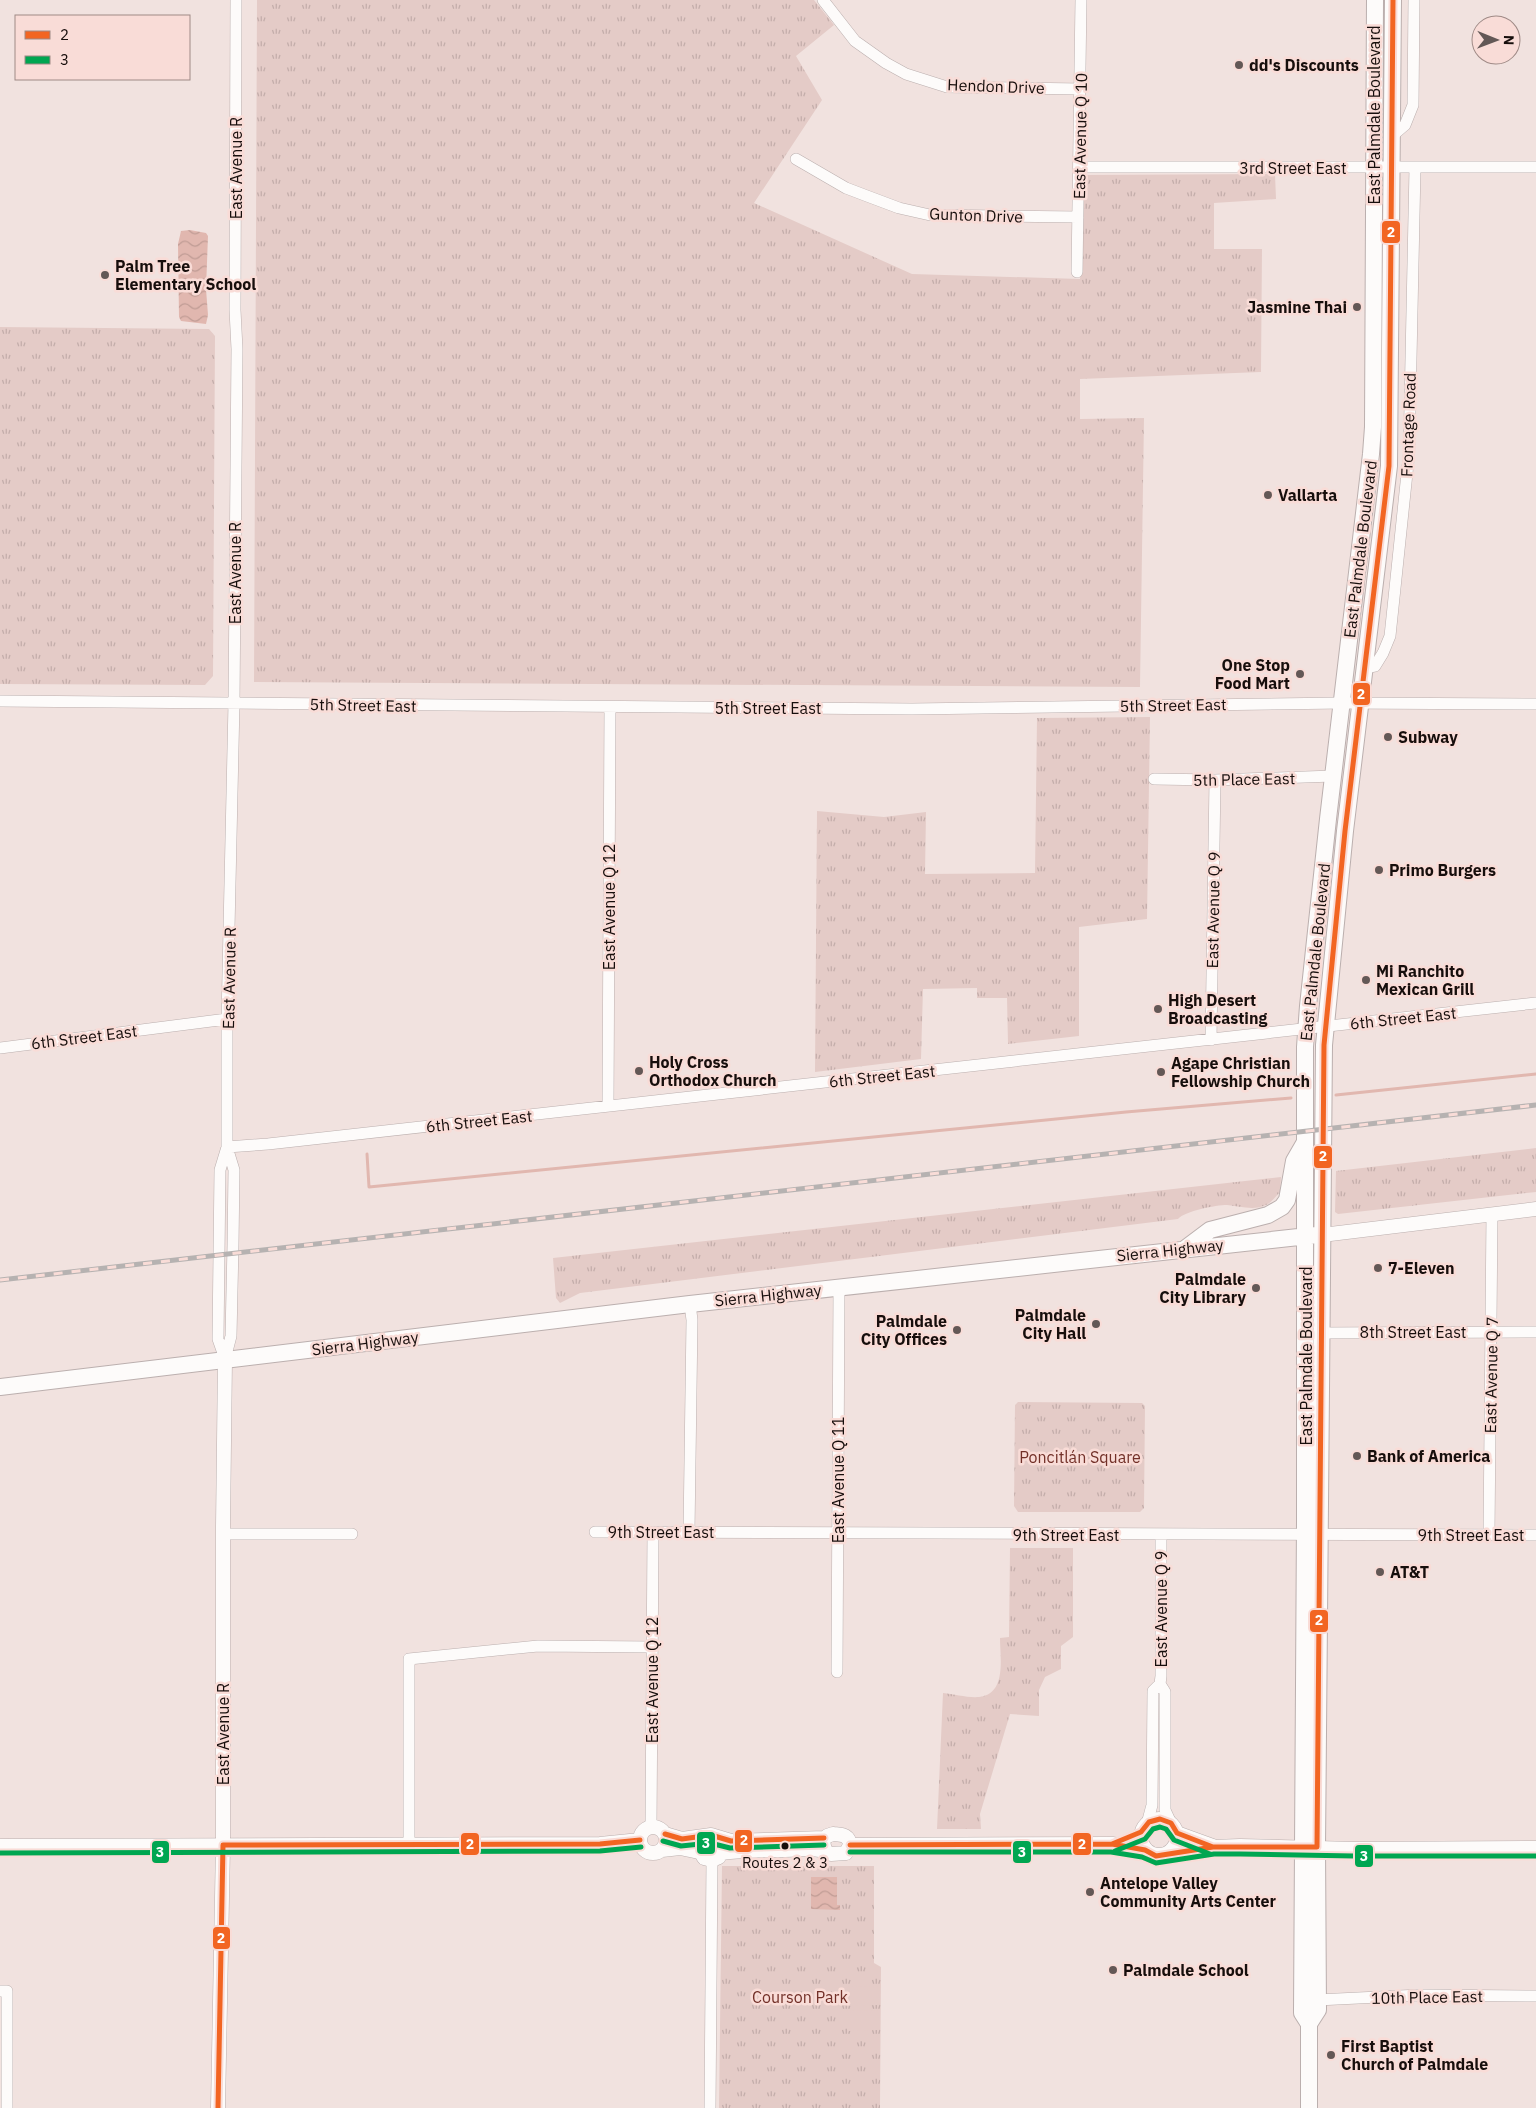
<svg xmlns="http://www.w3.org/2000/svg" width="1536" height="2108" font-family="'IBM Plex Sans',sans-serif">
	<defs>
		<pattern id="grass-tufts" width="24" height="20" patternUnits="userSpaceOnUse" patternTransform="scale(1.25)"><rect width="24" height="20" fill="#e4cbc7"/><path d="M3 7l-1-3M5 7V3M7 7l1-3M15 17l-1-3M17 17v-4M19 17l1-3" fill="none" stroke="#c3adaa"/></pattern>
		<pattern id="water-waves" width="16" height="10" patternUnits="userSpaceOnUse" patternTransform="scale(1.25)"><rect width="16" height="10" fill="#e1b7af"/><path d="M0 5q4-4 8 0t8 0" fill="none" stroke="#c09c95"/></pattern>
	</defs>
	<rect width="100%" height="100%" fill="#f1e2df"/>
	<!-- grass -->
	<path fill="url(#grass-tufts)" d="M257,0H814L834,25L796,56L822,100L754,203L912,274L1080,279L1085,175L1275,174L1276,199L1214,203V249H1262L1261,372L1080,379V419L1144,418L1140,687L254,682Z
		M0,327L209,329L215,336L213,676L205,685L0,684Z
		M1150,717L1147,919L1079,927V1036L1008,1044L1007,998H977V988L923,989L921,1059L815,1072L817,811L884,817L926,812L925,874L1035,873L1037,718Z
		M1536,1148V1192L1338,1214L1335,1212L1336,1171Z
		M1281,1177L1280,1192C1276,1196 1271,1203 1266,1205C1254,1211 1239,1206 1227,1205C1216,1205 1185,1211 1178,1219L580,1293L560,1303L556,1298L553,1258Z
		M1018,1402L1142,1403L1145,1406L1144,1508L1140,1512H1018L1014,1506L1015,1405Z
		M1010,1548H1073V1637L1061,1646V1669L1045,1677L1039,1690V1716L1010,1714L980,1814L981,1829H937L943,1693C954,1694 968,1698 979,1697C1007,1694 1000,1658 1000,1638L1009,1637Z
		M722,1866H874V1963L881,1967L880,2108H719Z"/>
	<!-- garden -->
	<path fill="#e4cbc7" d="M848,1986L878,1987V2005L847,2006Z
		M878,2010V2030L847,2031V2011Z"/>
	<!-- water -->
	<path fill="url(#water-waves)" d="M190,230L206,233L208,236L206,289L208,315L206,324L181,321L179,317L178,244L181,231Z
		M811,1877H837V1905H840V1910L811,1909Z"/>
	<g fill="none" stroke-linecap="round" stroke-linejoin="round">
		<!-- stream -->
		<path stroke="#e1b7af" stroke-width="3" d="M1336,1095L1536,1074
			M367,1154L369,1187L1126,1112L1291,1098"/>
		<!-- minor casing -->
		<g stroke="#bbafae" stroke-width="12">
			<path id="minor" d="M823,0L855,41L886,63L906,74L947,87L1081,89
				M1392,136L1405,125L1413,105L1414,0
				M796,159L846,188L867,196L899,208L930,215L1078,217
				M1079,167H1536
				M1077,272L1081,0
				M1364,668L1375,666L1383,653L1390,636L1409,454L1415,168
				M0,701L912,709L1342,703L1536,704
				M1154,779L1215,780L1333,776
				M1211,1040L1215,780
				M0,1048L227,1019
				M608,1106L610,707
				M227,1147L268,1144L1536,1003
				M1321,1333L1536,1332
				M225,1359L231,1336L233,1245L234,1170L227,1147V1019L234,703L237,349L235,310L236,0
				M225,1359L218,1339L220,1170L227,1147
				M595,1532L1536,1535
				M689,1532L692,1320L690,1304
				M223,1534H352
				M1489,1535L1492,1214
				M837,1672L839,1288
				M1160,1684L1165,1692V1810L1171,1823
				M1147,1824L1152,1805L1153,1691L1160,1684L1161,1676V1535
				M651,1828L653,1532
				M409,1845V1659L538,1646L652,1647
				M0,1991H7V2108
				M1317,2000L1420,1995L1536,1996
				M710,2108L712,1860"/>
		</g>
		<!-- major casing -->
		<g stroke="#bbafae" stroke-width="15">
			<path id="major" d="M1322,1235L1536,1209
				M1141 1837a18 18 0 1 1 36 0a18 18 0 1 1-36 0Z
				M640 1840a13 13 0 1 1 26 0a13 13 0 1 1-26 0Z
				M1177,1833L1213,1846
				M665,1834L682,1839L711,1835L731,1841L824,1838
				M833,1834C841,1835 849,1834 850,1845L846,1853L831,1854L825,1851L823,1841L827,1836Z
				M703,1837L698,1848L704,1858L712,1860L719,1857L723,1845
				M850,1845L1112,1844L1145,1850
				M0,1846L600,1844L640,1840
				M662,1850L680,1848L699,1852
				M721,1853C743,1850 764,1850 785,1850C802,1850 807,1847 825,1851
				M1168,1853L1213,1847L1240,1846L1354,1849L1536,1848
				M218,2108L223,1845V1526L225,1359"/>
		</g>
		<!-- highway casing -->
		<g stroke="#bbafae" stroke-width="18">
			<path id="highway" d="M1186,1248L1210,1230L1268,1215L1282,1207L1287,1200L1294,1161L1305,1142
				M0,1387L690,1304L1317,1235
				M1309,2024L1302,2013L1305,1521V1047L1308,1006L1328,819L1371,454L1373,427L1375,0
				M1309,2108V2024L1318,2010L1317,1847L1324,1045L1345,831L1389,466L1393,0"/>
		</g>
		<!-- minor -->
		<use href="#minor" stroke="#fdfbfa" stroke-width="11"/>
		<!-- major -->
		<use href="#major" stroke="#fdfbfa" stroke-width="14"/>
		<!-- highway -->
		<use href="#highway" stroke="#fdfbfa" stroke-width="16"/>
		<!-- rail casing -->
		<g stroke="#b6b2b1" stroke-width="5">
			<path id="rail" d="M0,1280L1536,1105"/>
		</g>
		<!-- rail -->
		<use href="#rail" stroke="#f9dcd7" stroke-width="3" stroke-dasharray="9" stroke-linecap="butt"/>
		<!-- bus-1 casing -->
		<g stroke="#f9dcd7" stroke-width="9">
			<path id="bus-1" d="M665,1834L682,1839L711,1835L731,1841L824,1838
				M1112,1844L1141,1832L1149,1822L1160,1819L1171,1823L1177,1833L1213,1847
				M850,1845L1112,1844L1145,1850L1156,1856L1213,1847H1317L1324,1045L1345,831L1389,466L1393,0
				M218,2108L223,1845L600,1844L640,1840"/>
		</g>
		<!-- bus-2 casing -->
		<g stroke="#f9dcd7" stroke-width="9">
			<path id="bus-2" d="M663,1841L681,1846L710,1843L730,1848L824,1845
				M1115,1851L1145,1839L1153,1829L1160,1827L1166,1829L1174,1840L1210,1854
				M850,1852H1111L1142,1857L1156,1863L1214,1854H1240L1354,1856H1536
				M0,1853L600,1851L641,1847"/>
		</g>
		<!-- bus-1 -->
		<use href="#bus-1" stroke="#f26522" stroke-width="5"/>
		<!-- bus-2 -->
		<use href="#bus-2" stroke="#00a651" stroke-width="5"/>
	</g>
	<!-- markers -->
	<g fill="#635856" stroke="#f9dcd7" stroke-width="2">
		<circle cx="1239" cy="65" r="5"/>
		<circle cx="105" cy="275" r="5"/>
		<circle cx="1357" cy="307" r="5"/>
		<circle cx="1268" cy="495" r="5"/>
		<circle cx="1300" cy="674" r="5"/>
		<circle cx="1388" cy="737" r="5"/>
		<circle cx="1379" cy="870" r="5"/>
		<circle cx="1366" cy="980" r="5"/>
		<circle cx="1158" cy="1009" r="5"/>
		<circle cx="639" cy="1071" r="5"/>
		<circle cx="1161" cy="1072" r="5"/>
		<circle cx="1378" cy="1268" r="5"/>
		<circle cx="1256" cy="1288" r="5"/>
		<circle cx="1096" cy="1324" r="5"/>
		<circle cx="957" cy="1330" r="5"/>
		<circle cx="1357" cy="1456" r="5"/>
		<circle cx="1380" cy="1572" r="5"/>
		<circle cx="1090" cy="1892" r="5"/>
		<circle cx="1113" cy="1970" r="5"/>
		<circle cx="1331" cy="2055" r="5"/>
	</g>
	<circle fill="#170e0c" stroke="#f9dcd7" stroke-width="2" cx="785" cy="1846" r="4.5"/>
	<g text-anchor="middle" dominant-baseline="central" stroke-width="5" stroke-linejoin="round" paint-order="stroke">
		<!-- bus labels -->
		<g font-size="15" fill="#170e0c" stroke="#f9dcd7">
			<text x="785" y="1862">Routes 2 &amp; 3</text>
		</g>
		<!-- poi labels -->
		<g font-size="16" font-weight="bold" fill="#170e0c" stroke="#f9dcd7" text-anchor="start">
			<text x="1249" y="65">dd's Discounts</text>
			<text x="115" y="266">Palm Tree<tspan x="115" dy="18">Elementary School</tspan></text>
			<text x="1347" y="307" text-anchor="end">Jasmine Thai</text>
			<text x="1278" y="495">Vallarta</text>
			<text x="1290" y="665" text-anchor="end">One Stop<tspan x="1290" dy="18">Food Mart</tspan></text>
			<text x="1398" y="737">Subway</text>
			<text x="1389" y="870">Primo Burgers</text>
			<text x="1376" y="971">Mi Ranchito<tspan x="1376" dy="18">Mexican Grill</tspan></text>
			<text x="1168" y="1000">High Desert<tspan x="1168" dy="18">Broadcasting</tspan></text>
			<text x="649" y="1062">Holy Cross<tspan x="649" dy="18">Orthodox Church</tspan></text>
			<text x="1171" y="1063">Agape Christian<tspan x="1171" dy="18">Fellowship Church</tspan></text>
			<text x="1388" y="1268">7-Eleven</text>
			<text x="1246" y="1279" text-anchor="end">Palmdale<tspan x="1246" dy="18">City Library</tspan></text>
			<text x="1086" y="1315" text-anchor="end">Palmdale<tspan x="1086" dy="18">City Hall</tspan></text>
			<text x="947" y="1321" text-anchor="end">Palmdale<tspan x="947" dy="18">City Offices</tspan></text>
			<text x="1367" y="1456">Bank of America</text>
			<text x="1390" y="1572">AT&amp;T</text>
			<text x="1100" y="1883">Antelope Valley<tspan x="1100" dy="18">Community Arts Center</tspan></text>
			<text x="1123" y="1970">Palmdale School</text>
			<text x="1341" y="2046">First Baptist<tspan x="1341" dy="18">Church of Palmdale</tspan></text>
		</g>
		<!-- street labels -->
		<g font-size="16" fill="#170e0c" stroke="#f9dcd7">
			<text transform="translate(996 86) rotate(2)">Hendon Drive</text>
			<text transform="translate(1374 115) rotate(-90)">East Palmdale Boulevard</text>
			<text transform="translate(1080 136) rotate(-89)">East Avenue Q 10</text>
			<text transform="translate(236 168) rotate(-90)">East Avenue R</text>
			<text x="1293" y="168">3rd Street East</text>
			<text transform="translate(976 215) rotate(2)">Gunton Drive</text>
			<text transform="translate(1408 425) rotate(-88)">Frontage Road</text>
			<text transform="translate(1360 549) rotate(-83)">East Palmdale Boulevard</text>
			<text transform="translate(235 573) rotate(-90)">East Avenue R</text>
			<text transform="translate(363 705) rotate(1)">5th Street East</text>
			<text transform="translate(1173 705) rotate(-1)">5th Street East</text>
			<text x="768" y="708">5th Street East</text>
			<text transform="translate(1244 779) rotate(-1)">5th Place East</text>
			<text transform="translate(609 907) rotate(-90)">East Avenue Q 12</text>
			<text transform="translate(1213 910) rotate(-89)">East Avenue Q 9</text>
			<text transform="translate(1315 952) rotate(-84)">East Palmdale Boulevard</text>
			<text transform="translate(229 978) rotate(-89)">East Avenue R</text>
			<text transform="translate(1403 1018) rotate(-6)">6th Street East</text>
			<text transform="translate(84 1037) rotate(-7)">6th Street East</text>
			<text transform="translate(882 1076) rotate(-6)">6th Street East</text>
			<text transform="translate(479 1121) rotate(-6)">6th Street East</text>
			<text transform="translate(1170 1250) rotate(-6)">Sierra Highway</text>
			<text transform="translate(768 1295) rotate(-6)">Sierra Highway</text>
			<text x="1413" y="1332">8th Street East</text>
			<text transform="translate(365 1343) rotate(-7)">Sierra Highway</text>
			<text transform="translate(1306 1356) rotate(-90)">East Palmdale Boulevard</text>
			<text transform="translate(1491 1375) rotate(-89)">East Avenue Q 7</text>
			<text transform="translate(838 1480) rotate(-90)">East Avenue Q 11</text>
			<text x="661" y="1532">9th Street East</text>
			<text x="1066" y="1535">9th Street East</text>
			<text x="1471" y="1535">9th Street East</text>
			<text transform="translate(1161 1609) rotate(-90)">East Avenue Q 9</text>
			<text transform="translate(652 1680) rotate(-90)">East Avenue Q 12</text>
			<text transform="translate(223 1734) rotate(-90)">East Avenue R</text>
			<text transform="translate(1427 1997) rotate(-1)">10th Place East</text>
		</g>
		<!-- park labels -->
		<g font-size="16" fill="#723028" stroke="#f9dcd7">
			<text x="1080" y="1457">Poncitlán Square</text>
			<text x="800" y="1997">Courson Park</text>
		</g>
	</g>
	<g stroke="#f9dcd7" stroke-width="2">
		<rect x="1381" y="220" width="20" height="24" rx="5" fill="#f26522"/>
		<rect x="1352" y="682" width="19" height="24" rx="5" fill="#f26522"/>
		<rect x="1313" y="1145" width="20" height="24" rx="5" fill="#f26522"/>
		<rect x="1309" y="1609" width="20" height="24" rx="5" fill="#f26522"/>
		<rect x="734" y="1829" width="19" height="24" rx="5" fill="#f26522"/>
		<rect x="696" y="1831" width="20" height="24" rx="5" fill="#00a651"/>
		<rect x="1072" y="1832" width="20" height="24" rx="5" fill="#f26522"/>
		<rect x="460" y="1832" width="20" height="24" rx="5" fill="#f26522"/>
		<rect x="1012" y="1840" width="20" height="24" rx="5" fill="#00a651"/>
		<rect x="151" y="1840" width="19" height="24" rx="5" fill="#00a651"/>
		<rect x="1354" y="1844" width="20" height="24" rx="5" fill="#00a651"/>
		<rect x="212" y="1926" width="19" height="24" rx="5" fill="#f26522"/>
	</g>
	<g font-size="14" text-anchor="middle" font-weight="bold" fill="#fff">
		<text x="1391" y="237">2</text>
		<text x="1361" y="699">2</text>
		<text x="1323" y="1161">2</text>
		<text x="1319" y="1625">2</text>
		<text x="744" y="1845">2</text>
		<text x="706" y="1848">3</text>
		<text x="1082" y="1849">2</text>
		<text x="470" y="1849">2</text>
		<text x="1022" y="1857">3</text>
		<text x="160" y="1857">3</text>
		<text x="1364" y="1861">3</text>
		<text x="221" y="1943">2</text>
	</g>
	<!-- legend -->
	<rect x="15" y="15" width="175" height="65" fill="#f9dcd7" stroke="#9f8a86"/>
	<rect x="25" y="31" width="25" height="8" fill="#f26522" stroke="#9f8a86"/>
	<text x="60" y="40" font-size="15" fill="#170e0c">2</text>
	<rect x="25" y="56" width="25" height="8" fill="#00a651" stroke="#9f8a86"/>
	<text x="60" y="65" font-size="15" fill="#170e0c">3</text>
	<!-- north arrow -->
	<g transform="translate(1496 40) rotate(91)"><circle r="24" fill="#f9dcd7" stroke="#9f8a86"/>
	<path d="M0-4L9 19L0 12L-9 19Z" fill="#635856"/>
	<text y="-8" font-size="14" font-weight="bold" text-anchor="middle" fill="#170e0c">N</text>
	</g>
</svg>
